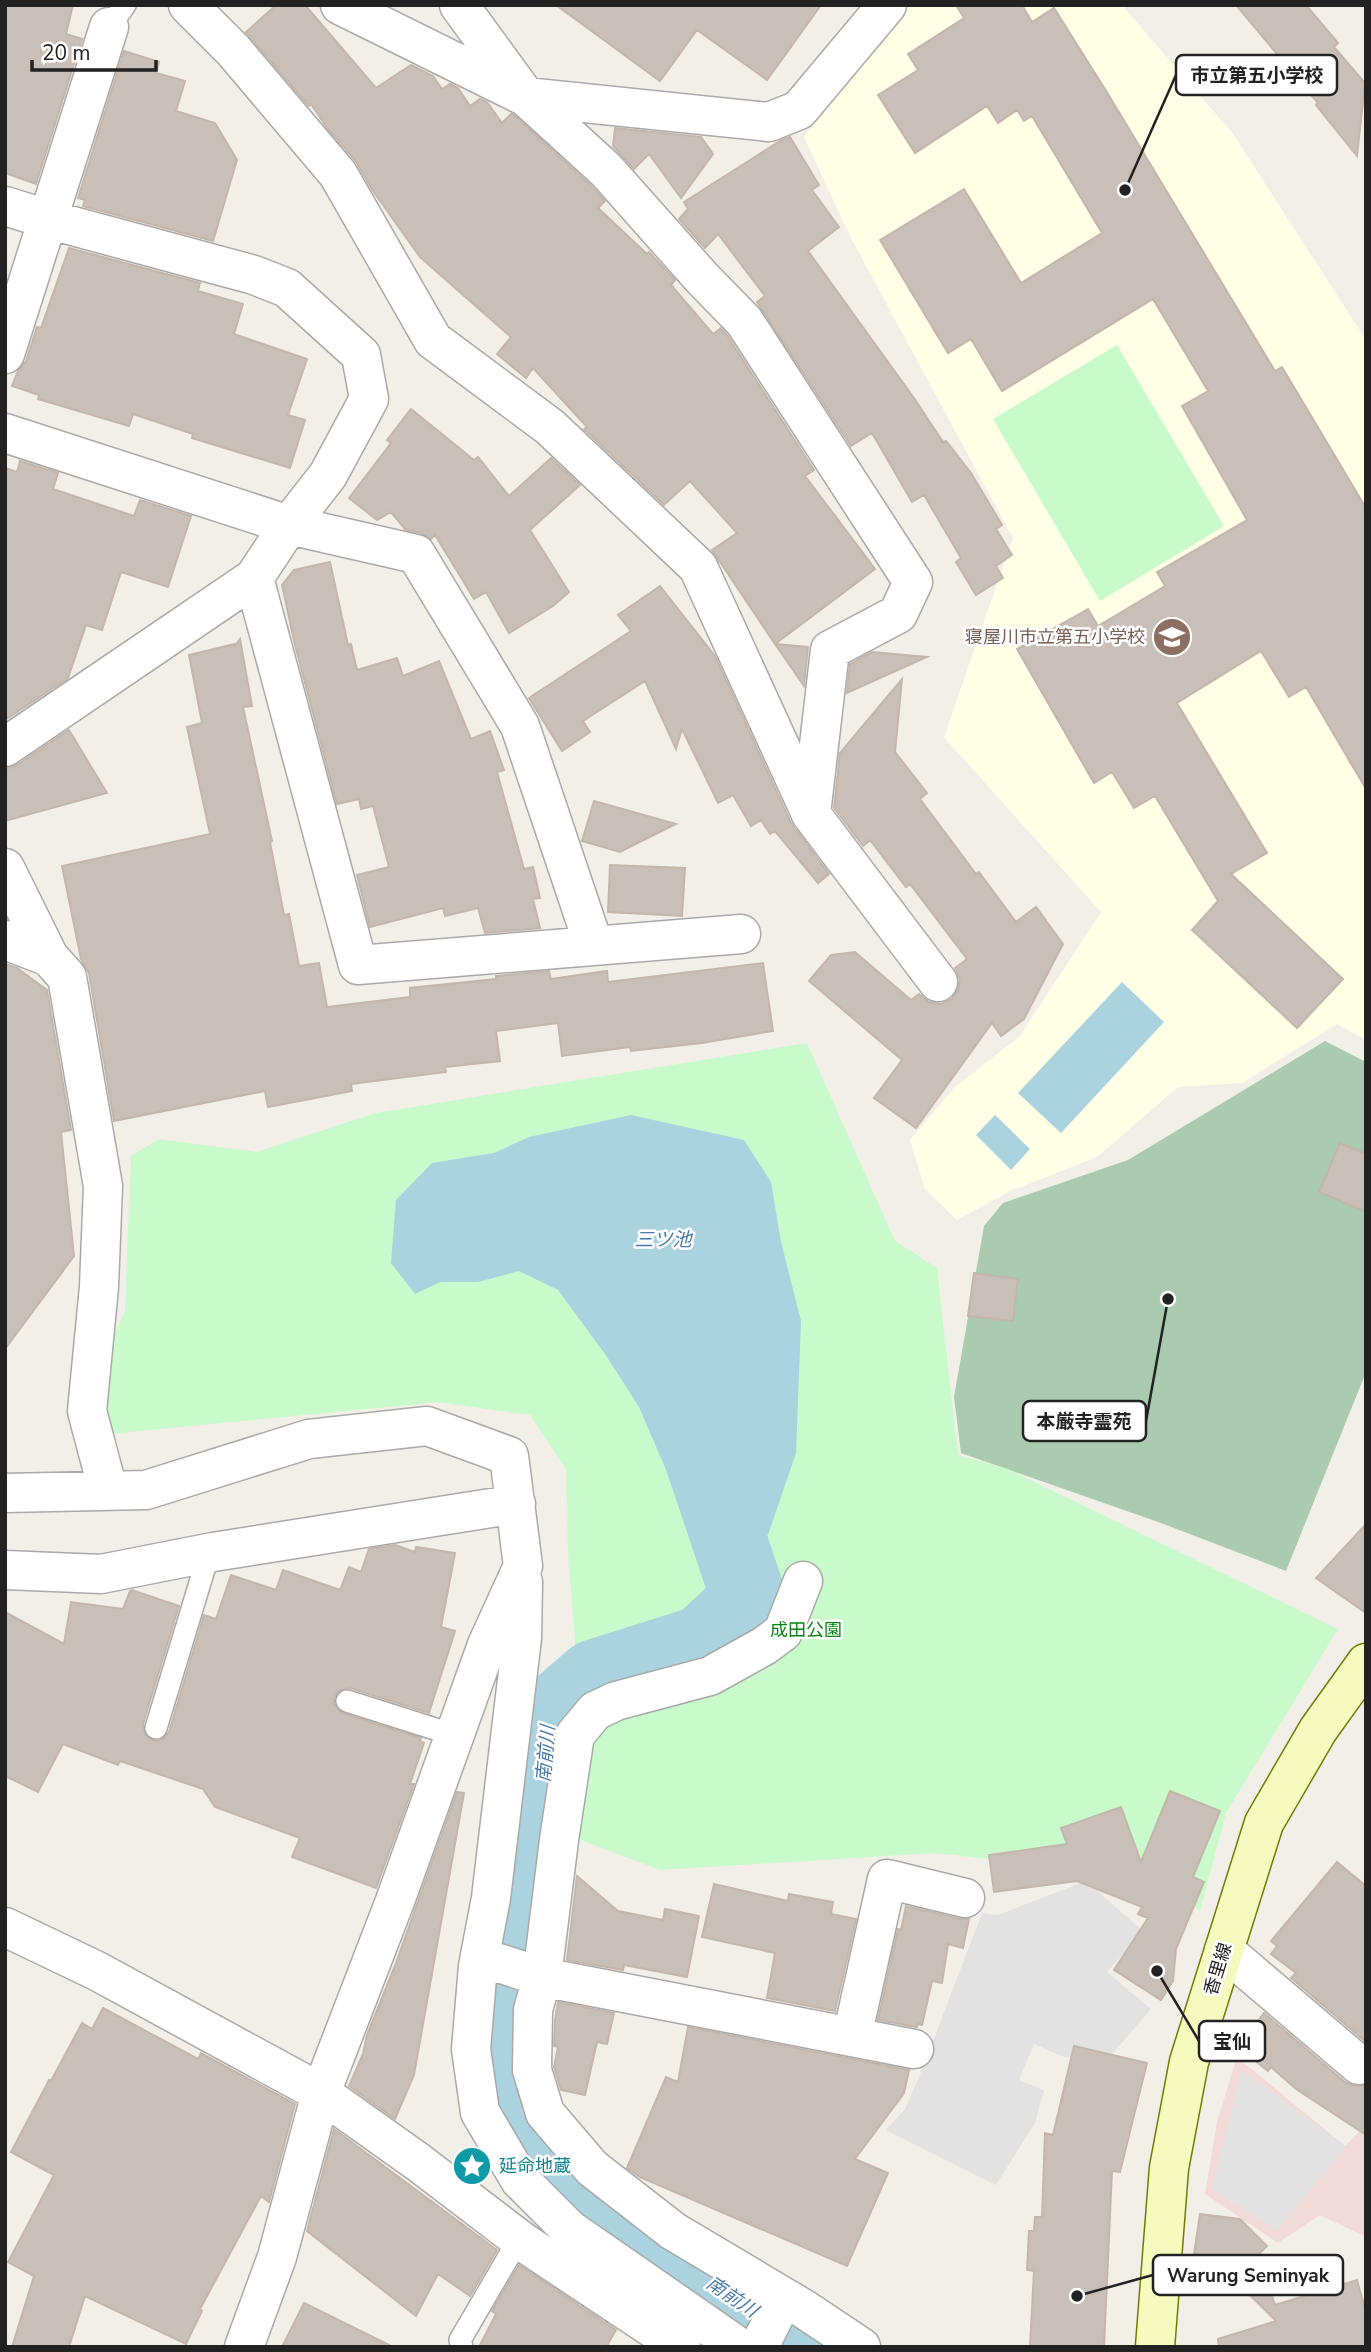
<svg xmlns="http://www.w3.org/2000/svg" width="1371" height="2352" font-family="'Nunito Sans','Noto Sans JP',sans-serif">
	<rect width="100%" height="100%" fill="#f2efe9"/>
	<!-- commercial -->
	<path fill="#f2dad9" d="M1237,2057L1345,2146L1366,2125V2237L1320,2215L1278,2243L1205,2194L1217,2122Z"/>
	<!-- education -->
	<path fill="#ffffe5" d="M902,5H1128L1125,9L1233,134L1366,340V1040L1337,1024L1242,1083L1178,1087L1097,1157L1010,1191L957,1220L925,1189L910,1140L954,1088L1020,1036L1101,912L944,737L1013,538L851,238L804,137Z"/>
	<!-- cemetery -->
	<path fill="#aacbaf" d="M1325,1041L1366,1062V1372L1286,1571L1161,1523L961,1453L954,1397L984,1226L1003,1203L1128,1160Z"/>
	<!-- park -->
	<path fill="#c8facc" d="M1117,345L1224,526L1100,601L993,419Z
		M807,1043L895,1241L937,1268L958,1455L1008,1469L1338,1629L1226,1813L1200,1910L1116,1848L1017,1862L934,1853L660,1870L578,1839L585,1766L568,1552L566,1469L530,1415L438,1402L99,1435L98,1373L125,1311L131,1156L159,1139L256,1152L376,1113Z"/>
	<!-- parking -->
	<path fill="#e2e2e2" d="M1086,1881L1143,1931L1107,1972L1151,2009L1107,2060L1064,2057L1034,2044L1019,2080L1044,2090L1035,2123L996,2185L886,2130L905,2109L922,2070L982,1913L998,1915Z
		M1242,2071L1346,2146L1277,2231L1212,2189Z"/>
	<!-- water -->
	<path fill="#aad3df" d="M1122,982L1164,1022L1061,1133L1018,1093Z
		M631,1115L744,1140L771,1182L781,1242L801,1321L796,1453L768,1535L716,1549L683,1509L639,1407L605,1354L558,1290L519,1271L478,1282H440L415,1294L391,1263L396,1200L432,1163L494,1153L529,1137Z
		M995,1115L1030,1149L1011,1170L976,1135Z"/>
	<g fill="none" stroke-linecap="round" stroke-linejoin="round">
		<!-- river -->
		<path stroke="#aad3df" stroke-width="75" d="M698,1447L749,1599L702,1643L594,1677L549,1716L536,1873L514,1999L513,2063L519,2125L558,2180L805,2347"/>
	</g>
	<!-- building -->
	<path fill="#c7bfb8" stroke="#c4b6ab" stroke-width="2" d="M5,5H73L66,34L82,39L36,184L5,173Z
		M276,5H305L376,88L411,65L433,76L442,89L450,84L458,88L470,106L480,99L487,102L502,123L511,114L514,115L590,185L605,201L598,208L647,254L649,252L675,280L671,285L713,334L721,328L727,335L814,470L805,476L875,569L775,644L712,550L737,533L690,481L664,505L584,429L587,427L533,368L526,378L497,354L511,337L420,257L373,191L355,160L327,128L311,104L309,106L246,32Z
		M556,5H821L767,80L697,30L660,81Z
		M956,5H1022L1032,22L1054,8L1108,94L1275,371L1282,367L1366,508V789L1306,687L1289,697L1261,651L1177,703L1267,853L1231,874L1343,979L1297,1028L1192,930L1218,901L1155,796L1134,808L1112,772L1094,783L1017,649L1088,609L1098,626L1165,586L1157,572L1247,520L1182,406L1208,391L1153,299L1002,391L971,339L948,353L880,240L964,189L1021,283L1102,233L1032,116L1024,121L1017,110L998,123L987,106L915,153L878,95L918,70L908,54L964,18Z
		M1236,5H1306L1338,43L1334,47L1365,83L1357,156L1316,105L1318,103Z
		M124,51L159,62L156,73L185,81L176,111L215,123L237,160L213,241L83,206L85,200L78,198Z
		M615,128L701,137L713,154L681,198L649,154L634,169L613,146Z
		M790,137L819,185L812,190L839,227L808,251L914,398L943,442L946,441L971,473L1002,525L996,529L1012,555L996,566L1003,578L976,595L956,562L961,558L924,495L912,502L872,433L851,446L757,302L765,296L718,234L705,248L679,219L688,209L684,202L780,141Z
		M69,248L200,283L198,291L243,304L234,334L307,359L288,415L305,420L290,468L192,438L193,434L133,414L129,426L38,399L39,395L12,386L18,371L26,361L37,327L41,328Z
		M411,409L474,460L478,457L509,496L551,458L580,485L530,530L569,592L553,606L509,633L486,592L474,599L435,535L431,539L421,533L405,529L391,512L377,520L349,498L391,443L387,440Z
		M20,461L58,473L53,489L134,516L140,500L191,516L168,587L121,572L102,630L86,625L68,678L5,720V468L17,472Z
		M330,562L348,645L351,644L357,670L397,658L403,676L439,661L471,739L490,731L504,770L497,772L524,869L533,867L540,898L533,899L540,928L485,933L478,908L445,916L443,908L370,927L357,875L389,867L373,806L361,809L359,799L337,804L295,645L282,585L294,570Z
		M660,586L715,656L791,823L829,874L818,883L775,831L770,834L761,820L751,826L733,795L718,803L682,729L676,749L645,681L583,721L590,732L562,751L529,698L631,631L618,615Z
		M240,639L252,706L243,707L272,841L270,842L284,915L289,914L299,966L319,963L327,1007L410,997V988L496,979V976L549,971L551,979L607,971L608,982L763,963L773,1031L702,1043L631,1051L630,1047L562,1056L558,1023L496,1031L500,1061L445,1067L446,1072L351,1084L352,1091L268,1107L265,1091L114,1121L89,973L81,959L62,866L210,834L187,727L202,723L189,655L235,644L234,647Z
		M775,644L808,647L804,686Z
		M872,652L927,657L847,693L850,664Z
		M902,679L895,752L927,793L920,799L976,874L979,872L1016,922L1036,907L1063,944L1024,1019L1001,1036L992,1023L916,1128L874,1098L902,1060L809,981L831,955L855,952L911,1000L919,994L929,1002L941,1004L952,999L958,990L960,979L955,968L967,959L910,884L906,887L870,840L863,846L834,808L840,753Z
		M69,730L107,793L5,821V769L17,765Z
		M594,801L676,824L620,852L582,841Z
		M610,865L685,868L682,916L608,912Z
		M5,964L17,968L47,990L71,1130L61,1132L74,1256L5,1349Z
		M1340,1143L1366,1154V1212L1319,1192Z
		M974,1273L1018,1279L1013,1321L968,1316Z
		M1366,1524V1613L1316,1578Z
		M395,1545L415,1552L416,1547L455,1553L441,1627L455,1631L429,1713L350,1688L339,1691L334,1698V1704L342,1713L421,1738L420,1741L424,1743L410,1784H414L376,1888L292,1857L300,1838L215,1807L203,1789L120,1761L118,1765L63,1744L38,1792L5,1776V1612L64,1644L71,1602L123,1609L130,1591L132,1590L179,1606L143,1724L146,1736L152,1740L158,1741L164,1738L169,1732L204,1615L216,1619L231,1575L276,1590L283,1570L340,1590L349,1567L361,1572L369,1549Z
		M1170,1791L1220,1811L1193,1877L1204,1882L1176,1949L1173,1981L1161,2000L1114,1970L1148,1918L1138,1914L1142,1907L1077,1881L994,1892L989,1855L1067,1844L1061,1828L1121,1807L1141,1862Z
		M457,1792L464,1793L414,2075L395,2119L349,2086L363,2054L367,2035L396,1963Z
		M1337,1862L1366,1886V2042L1291,1978L1296,1973L1271,1954L1277,1946L1271,1941Z
		M577,1876L618,1911L663,1920L665,1909L699,1916L687,1977L624,1965L623,1970L567,1960Z
		M714,1884L788,1901L789,1894L833,1902L831,1914L856,1919L835,2011L767,1998L775,1953L702,1937Z
		M906,1906L960,1919H969L963,1948L948,1944L942,1983L932,1981L922,2025L918,2024L917,2027L878,2020L898,1929L901,1930Z
		M558,2002L614,2013L607,2044L597,2042L585,2095L561,2090L554,2067L558,2047L554,2046L555,2020Z
		M103,2008L198,2059L201,2053L295,2104L269,2202L261,2196L200,2309L202,2311L186,2344L85,2296L69,2347H12L34,2276L8,2262L54,2175L11,2152L49,2080L51,2081L82,2023L92,2029Z
		M1264,2013L1345,2082L1354,2086H1366V2135L1296,2089L1271,2067L1268,2071L1238,2047Z
		M688,2027L909,2070L904,2093L855,2159L888,2173L847,2266L640,2177L627,2168L666,2077L678,2082Z
		M1074,2046L1147,2063L1120,2172L1112,2171L1104,2347H1030L1034,2271L1027,2270L1029,2231H1034L1035,2217H1042L1045,2133L1053,2135Z
		M334,2129L497,2250L470,2296L438,2274L416,2316L307,2231Z
		M1200,2214L1240,2219L1267,2246L1258,2255L1275,2305L1357,2280L1366,2312V2347H1219L1218,2339L1276,2321L1213,2258L1194,2254Z
		M519,2265L616,2330L606,2347H479L496,2314L492,2311Z
		M304,2303L393,2347H282Z"/>
	<g fill="none" stroke-linecap="round" stroke-linejoin="round">
		<!-- lane casing -->
		<g stroke="#a9a9a9" stroke-width="24">
			<path id="lane" d="M109,27L125,5
				M347,1701L454,1735
				M156,1728L209,1553
				M462,2347L460,2340L519,2239"/>
		</g>
		<!-- street casing -->
		<g stroke="#a9a9a9" stroke-width="41">
			<path id="street" d="M188,5L233,50L338,174L433,340L550,427L698,567L811,814
				M340,5L526,97L769,122L799,110L887,5
				M459,5L526,97L606,170L702,278L744,321L913,582L898,614L830,650L811,814L938,982
				M5,206L47,219L254,275L287,288L361,355L369,399L328,475L289,525L254,578L5,747
				M5,354L109,27
				M5,433L289,525L416,554L520,726L594,946
				M254,578L358,965L741,934
				M5,868L49,957L67,977L103,1186L99,1287L87,1411L108,1490
				M5,940L49,957
				M5,1493L146,1490L309,1439L427,1426L509,1456L523,1566L487,1645L395,1901L321,2093L277,2257L244,2347
				M5,1570L101,1574L213,1552L516,1504
				M803,1581L783,1632L764,1646L710,1676L616,1701L595,1711L575,1735L559,1840L542,1977L533,2010L532,2070L545,2113L592,2168L673,2231L804,2309L861,2347
				M523,1582L522,1638L491,1898L478,1966L471,2049L480,2112L520,2180L569,2229L739,2347
				M5,1927L97,1971L321,2093L418,2162L523,2242L681,2347
				M1224,1950L1359,2065
				M478,1966L499,1963L542,1977L914,2049
				M852,2037L887,1879L965,1898
				M759,2347L784,2297"/>
		</g>
		<!-- secondary casing -->
		<g stroke="#707d05" stroke-width="41">
			<path id="secondary" d="M1155,2347L1169,2168L1189,2062L1264,1823L1318,1730L1366,1663"/>
		</g>
		<!-- lane -->
		<use href="#lane" stroke="#fff" stroke-width="21"/>
		<!-- street -->
		<use href="#street" stroke="#fff" stroke-width="38"/>
		<!-- secondary -->
		<use href="#secondary" stroke="#f7fabf" stroke-width="38"/>
	</g>
	<!-- icons -->
	<defs>
		<g id="school-disc" transform="scale(2.0125)"><circle r="9.5" fill="#8d6e63" stroke="#fff"/><path d="M0-5L7-2L0 1L-7-2ZM-4 1L0 2.5L4 1V4Q0 6-4 4Z" fill="#fff"/></g>
		<g id="sight-disc" transform="scale(2.0125)"><circle r="9.5" fill="#0f9aa8" stroke="#fff"/><path d="M0-6L1.8-2.2L6-1.7L2.9 1.2L3.7 5.4L0 3.3L-3.7 5.4L-2.9 1.2L-6-1.7L-1.8-2.2Z" fill="#fff"/></g>
	</defs>
	<g fill-rule="evenodd">
		<use href="#school-disc" x="1172" y="637"/>
		<use href="#sight-disc" x="472" y="2166"/>
	</g>
	<g text-anchor="middle" dominant-baseline="central" stroke-width="5" stroke-linejoin="round" paint-order="stroke">
		<!-- education labels -->
		<g font-size="18" fill="#785e54" stroke="#fff" text-anchor="end">
			<text x="1145" y="637">寝屋川市立第五小学校</text>
		</g>
		<!-- park labels -->
		<g font-size="18" fill="#0c8416" stroke="#fff">
			<text x="806" y="1630">成田公園</text>
		</g>
		<!-- street labels -->
		<g font-size="18" fill="#222" stroke="#fff">
			<text transform="translate(1218 1969) rotate(-73)">香里線</text>
		</g>
		<!-- culture labels -->
		<g font-size="18" fill="#0d838f" stroke="#fff" text-anchor="start">
			<text x="499" y="2166">延命地蔵</text>
		</g>
		<!-- water labels -->
		<g font-size="19" font-style="italic" fill="#4a7aab" stroke="#fff">
			<text x="663" y="1240">三ツ池</text>
			<text transform="translate(546 1754) rotate(-85)">南前川</text>
			<text transform="translate(732 2297) rotate(34)">南前川</text>
		</g>
	</g>
	<!-- callouts -->
	<path fill="none" stroke="#222" stroke-width="2.5" d="M1125 190L1176 75M1168 1299L1146 1421M1157 1971L1199 2041M1077 2296L1153 2275"/>
	<g fill="#222" stroke="#fff" stroke-width="2.5">
		<circle cx="1125" cy="190" r="7"/>
		<circle cx="1168" cy="1299" r="7"/>
		<circle cx="1157" cy="1971" r="7"/>
		<circle cx="1077" cy="2296" r="7"/>
	</g>
	<g fill="#fff" stroke="#222" stroke-width="2.5">
		<rect x="1176" y="55" width="161" height="40" rx="7"/>
		<rect x="1023" y="1401" width="123" height="40" rx="7"/>
		<rect x="1199" y="2021" width="66" height="40" rx="7"/>
		<rect x="1153" y="2255" width="190" height="40" rx="7"/>
	</g>
	<g font-size="19" text-anchor="middle" font-weight="bold" fill="#222">
		<text x="1257" y="82">市立第五小学校</text>
		<text x="1084" y="1428">本厳寺霊苑</text>
		<text x="1232" y="2048">宝仙</text>
		<text x="1248" y="2282">Warung Seminyak</text>
	</g>
	<!-- border -->
	<rect width="1371" height="2352" fill="none" stroke="#222222" stroke-width="14"/>
	<!-- scale -->
	<path d="M32 60v10h124v-10" fill="none" stroke="#222222" stroke-width="3.5"/>
	<text x="42" y="60" font-size="21" fill="#222222" stroke="#ffffff" stroke-width="5" paint-order="stroke">20 m</text>
</svg>
